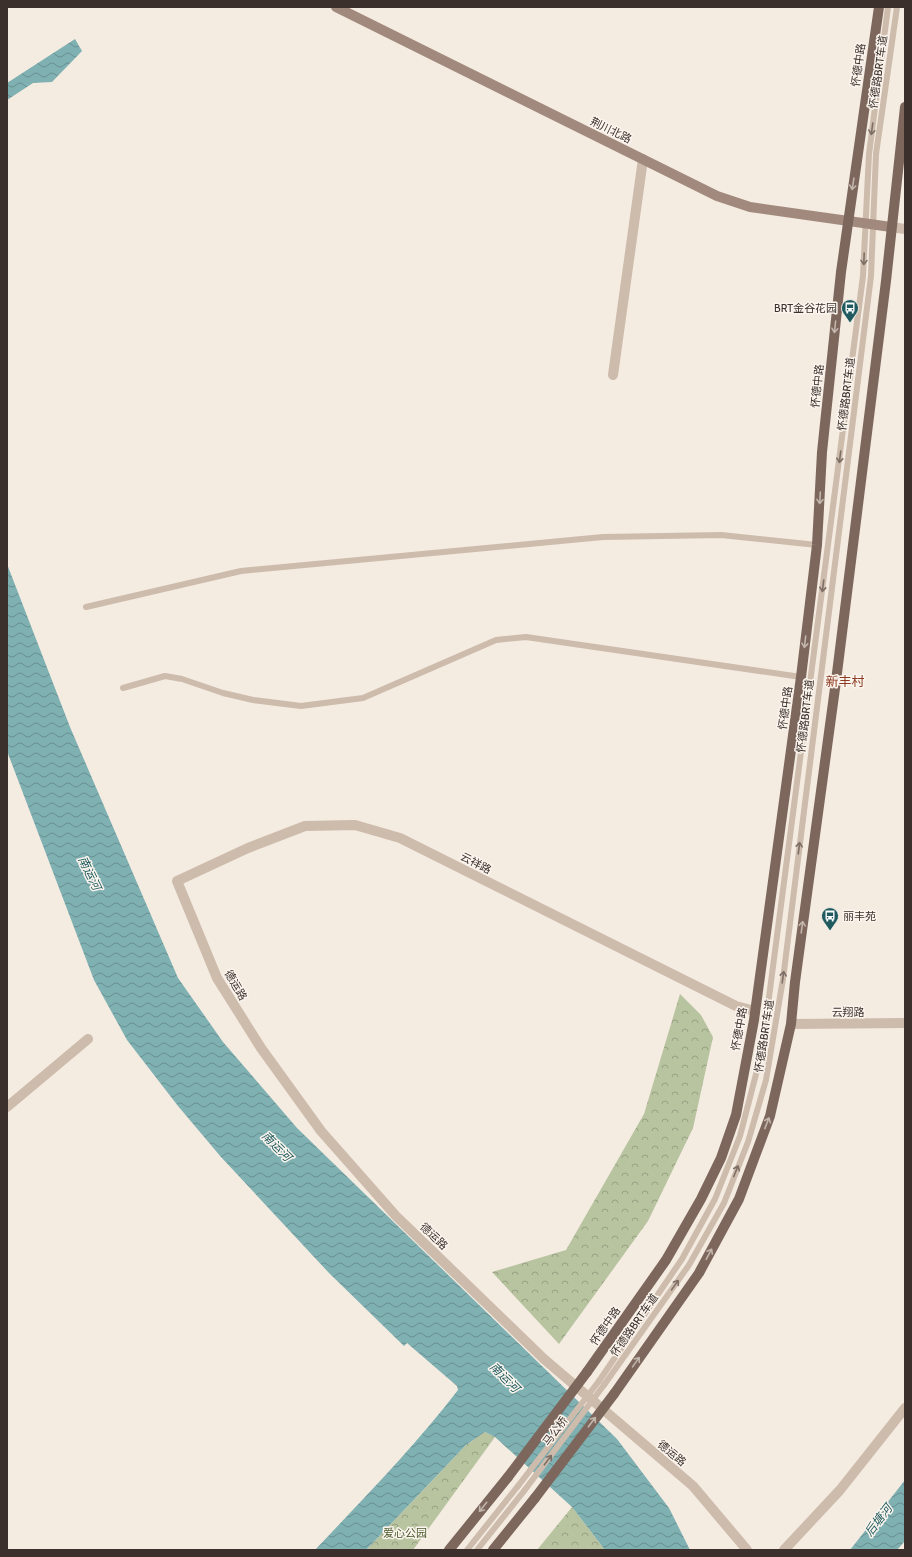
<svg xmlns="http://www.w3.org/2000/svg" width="912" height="1557" font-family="Cabin,'Noto Sans SC',sans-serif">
	<defs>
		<pattern id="forest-crowns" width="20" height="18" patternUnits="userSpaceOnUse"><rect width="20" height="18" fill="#b8c4a0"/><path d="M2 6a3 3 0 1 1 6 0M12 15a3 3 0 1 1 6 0" fill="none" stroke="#97a083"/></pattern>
		<pattern id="water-waves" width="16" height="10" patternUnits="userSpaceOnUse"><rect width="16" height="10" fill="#7fb0b2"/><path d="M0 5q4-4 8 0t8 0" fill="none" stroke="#699091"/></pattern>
	</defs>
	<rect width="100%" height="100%" fill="#f4ebe1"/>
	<!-- forest -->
	<path fill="url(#forest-crowns)" d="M680,994L701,1015L713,1037L693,1128L648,1221L559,1344L492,1272L566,1250L644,1114Z
		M485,1432L495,1437L413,1550H366L466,1445Z
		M572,1507L605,1550H537Z"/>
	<!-- water -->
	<path fill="url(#water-waves)" d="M75,39L82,51L52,82L33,83L7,100V83Z
		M7,564L70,727L178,978L223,1042L297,1128L617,1439L669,1508L690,1550H605L572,1507L495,1437L485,1432L466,1445L366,1550H315C364,1498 414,1447 458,1390L457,1386L407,1343L404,1346L329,1273L221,1157L178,1106L127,1040L94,980L7,751Z
		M905,1480V1541L897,1550H850Z"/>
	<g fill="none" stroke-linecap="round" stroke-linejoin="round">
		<!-- lane -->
		<path stroke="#cdbbac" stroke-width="6" d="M86,607L241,571L603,537L721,535L817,545
			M123,688L165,676L182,679L223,693L253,700L301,706L363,698L496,640L526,637L801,677
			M599,1381L682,1259L715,1199L740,1136L762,1051L863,276L869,154L888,7
			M604,1385L689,1265L724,1203L748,1142L766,1080L783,979L871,276L876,154L897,7
			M467,1550L518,1486
			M477,1550L524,1491"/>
		<!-- street -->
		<path stroke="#cdbbac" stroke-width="10" d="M891,227L905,229
			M613,375L643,159
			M791,1024L905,1023
			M7,1107L88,1039
			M747,1550L693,1486L544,1359L396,1216L321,1131L261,1048L217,978L177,881L248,848L305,826L355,825L400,838L736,1006L755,1011
			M784,1550L840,1490L905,1408"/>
		<!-- secondary -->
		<path stroke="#a18a7d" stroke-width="10" d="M336,7L717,196L750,207L891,227"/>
		<!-- primary -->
		<path stroke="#7d675c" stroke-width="10" d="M587,1372L666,1260L701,1199L721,1158L736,1115L754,1020L801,677L817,545L822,452L841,272L879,7
			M614,1394L699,1273L739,1199L770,1116L791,1024L795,982L836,681L886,281L905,107
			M449,1550L508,1477
			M493,1550L535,1498"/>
		<!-- lane-bridge -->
		<path stroke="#cdbbac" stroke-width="6" d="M518,1486L599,1381
			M524,1491L604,1385"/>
		<!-- primary-bridge -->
		<path stroke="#7d675c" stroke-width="10" d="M508,1477L587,1372
			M535,1498L614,1394"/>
	</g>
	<!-- one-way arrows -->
	<defs><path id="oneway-shaft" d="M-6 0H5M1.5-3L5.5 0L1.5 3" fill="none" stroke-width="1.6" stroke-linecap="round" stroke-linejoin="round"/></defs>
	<g stroke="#7d6f65">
		<use href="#oneway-shaft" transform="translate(872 129) rotate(98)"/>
		<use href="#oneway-shaft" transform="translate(864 259) rotate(92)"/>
		<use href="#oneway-shaft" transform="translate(840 457) rotate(97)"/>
		<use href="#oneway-shaft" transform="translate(823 586) rotate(97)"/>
		<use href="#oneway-shaft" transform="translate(799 848) rotate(-83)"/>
		<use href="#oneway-shaft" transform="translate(783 977) rotate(-82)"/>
		<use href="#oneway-shaft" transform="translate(736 1171) rotate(-68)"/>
		<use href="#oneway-shaft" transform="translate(675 1285) rotate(-55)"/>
		<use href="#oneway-shaft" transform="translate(548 1460) rotate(-53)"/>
	</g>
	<g stroke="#c2b5ac">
		<use href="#oneway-shaft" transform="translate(853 184) rotate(99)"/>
		<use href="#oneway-shaft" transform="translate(835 327) rotate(96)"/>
		<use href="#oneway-shaft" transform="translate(820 498) rotate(93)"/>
		<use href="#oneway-shaft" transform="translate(805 642) rotate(97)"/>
		<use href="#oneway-shaft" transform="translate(802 927) rotate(-82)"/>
		<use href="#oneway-shaft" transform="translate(767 1123) rotate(-69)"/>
		<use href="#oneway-shaft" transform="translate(709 1254) rotate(-62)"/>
		<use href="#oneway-shaft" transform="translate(636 1362) rotate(-55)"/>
		<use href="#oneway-shaft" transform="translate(592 1422) rotate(-53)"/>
		<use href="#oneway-shaft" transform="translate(483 1507) rotate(129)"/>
	</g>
	<!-- icons -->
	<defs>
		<g id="bus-pin" transform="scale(0.9)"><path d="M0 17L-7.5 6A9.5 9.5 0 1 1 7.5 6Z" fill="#1f5a5e" stroke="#fbf5ee"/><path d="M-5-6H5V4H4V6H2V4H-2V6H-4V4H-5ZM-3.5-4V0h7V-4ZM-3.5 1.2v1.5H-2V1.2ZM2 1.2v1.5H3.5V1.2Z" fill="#fff"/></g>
	</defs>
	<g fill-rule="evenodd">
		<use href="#bus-pin" x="850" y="308"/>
		<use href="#bus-pin" x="830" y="916"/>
	</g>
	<g text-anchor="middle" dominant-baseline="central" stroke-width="3" stroke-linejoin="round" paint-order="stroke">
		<!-- street labels -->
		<g font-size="11" fill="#3b302b" stroke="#fbf5ee">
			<text transform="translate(858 65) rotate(-82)">怀德中路</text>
			<text transform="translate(878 72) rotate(-82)">怀德路BRT车道</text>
			<text transform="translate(611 130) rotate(26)">荆川北路</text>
			<text transform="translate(817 386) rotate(-84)">怀德中路</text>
			<text transform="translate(846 394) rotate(-83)">怀德路BRT车道</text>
			<text transform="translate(785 708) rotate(-82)">怀德中路</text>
			<text transform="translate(805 716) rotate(-83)">怀德路BRT车道</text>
			<text transform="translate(476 863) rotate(27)">云祥路</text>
			<text transform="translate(236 985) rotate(60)">德运路</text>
			<text x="848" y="1012">云翔路</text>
			<text transform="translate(739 1029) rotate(-80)">怀德中路</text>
			<text transform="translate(764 1036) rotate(-81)">怀德路BRT车道</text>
			<text transform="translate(434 1236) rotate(44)">德运路</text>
			<text transform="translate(634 1325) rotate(-55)">怀德路BRT车道</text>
			<text transform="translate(605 1326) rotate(-55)">怀德中路</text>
			<text transform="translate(555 1431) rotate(-53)">马公桥</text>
			<text transform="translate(672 1453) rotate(40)">德运路</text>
		</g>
		<!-- poi labels -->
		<g font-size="11" fill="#3b302b" stroke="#fbf5ee" text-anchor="end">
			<text x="837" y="308">BRT金谷花园</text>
			<text x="843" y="916" text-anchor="start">丽丰苑</text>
		</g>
		<!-- park labels -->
		<g font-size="11" fill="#4a5a2e" stroke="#fbf5ee">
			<text x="405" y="1533">爱心公园</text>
		</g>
		<!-- water labels -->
		<g font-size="12" font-style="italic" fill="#1f5a5e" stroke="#fbf5ee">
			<text transform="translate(90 873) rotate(64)">南运河</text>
			<text transform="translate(277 1146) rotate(45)">南运河</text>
			<text transform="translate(505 1377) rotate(45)">南运河</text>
			<text transform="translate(878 1520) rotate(-52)">后塘河</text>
		</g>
		<!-- quarter labels -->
		<g font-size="13" fill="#8c3b22" stroke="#fbf5ee">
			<text x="845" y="681">新丰村</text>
		</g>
	</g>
	<!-- border -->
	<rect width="912" height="1557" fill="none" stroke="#3b302b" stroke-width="16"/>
</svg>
